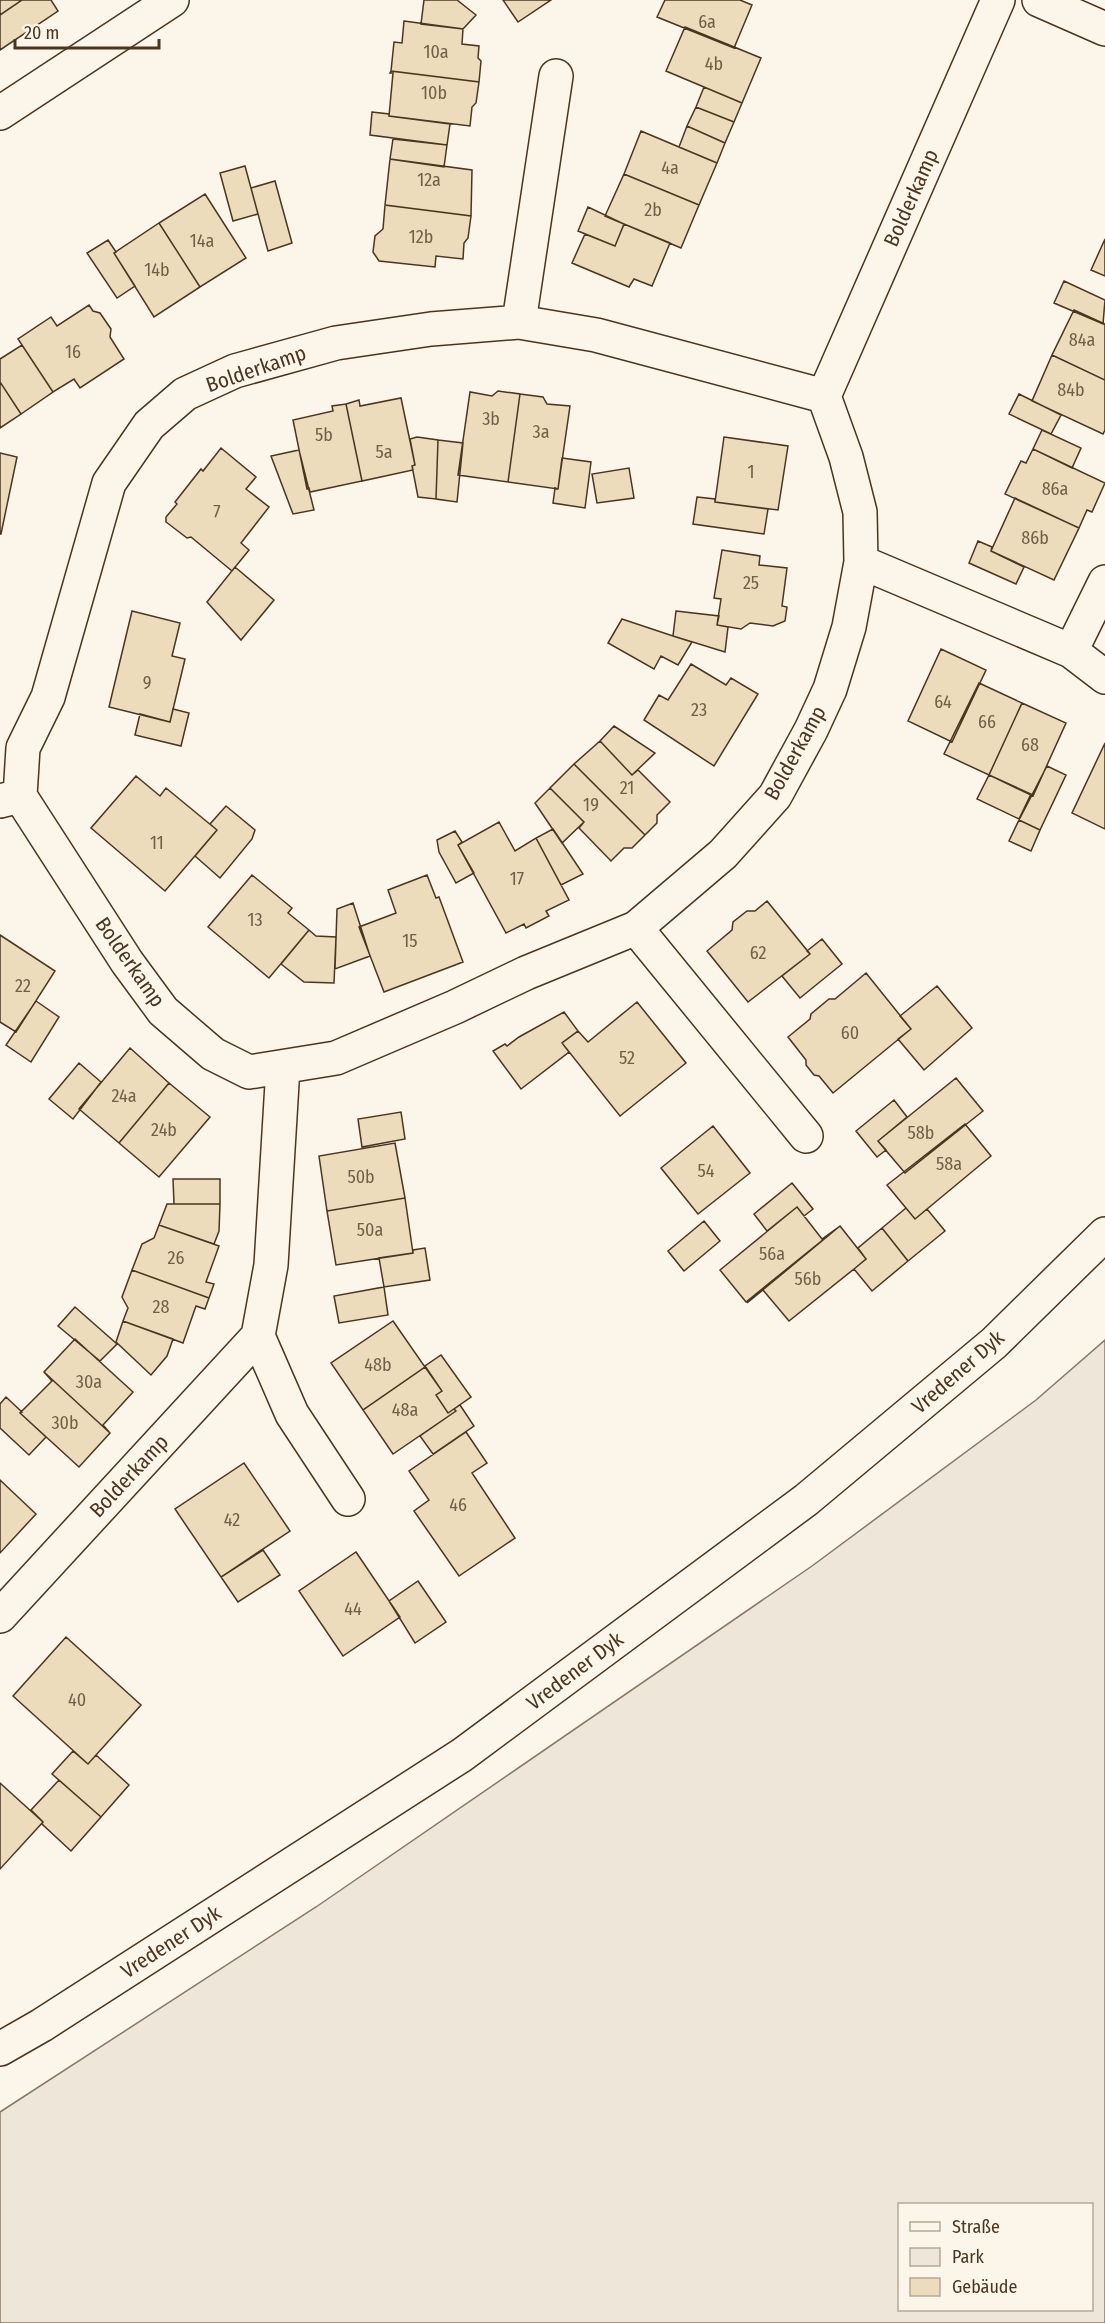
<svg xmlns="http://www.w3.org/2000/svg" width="1105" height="2323" font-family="'Fira Sans Condensed',sans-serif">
	<rect width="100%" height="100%" fill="#fbf6e9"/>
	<!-- green -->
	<path fill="#ede6d9" stroke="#887966" stroke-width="1.5" fill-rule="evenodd" d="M1105,1340V2323H0V2112L316,1907L812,1566L1036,1400ZM900,2204H1092V2310H900Z"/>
	<!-- building -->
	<path fill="#ecdcbc" stroke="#4a3520" stroke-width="1.5" d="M0,0H22L0,15Z
		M22,0H51L58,11L0,50V15Z
		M424,0H457L476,15L463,29L421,24Z
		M503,0H551L518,22Z
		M665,0H740L752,5L734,48L657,17Z
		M404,21L463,29L462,44L479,46L478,58L481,61L479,82L391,71L394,42L402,43Z
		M685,27L761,58L742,103L666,71Z
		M391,71L479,82L476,103L472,107L470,126L389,116L393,73H390Z
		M704,87L742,103L734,122L696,107Z
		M696,107L734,122L725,143L687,126Z
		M372,112L389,114V116L450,124L447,145L370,135Z
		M687,126L725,143L717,163L679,147Z
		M641,131L717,163L699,205L624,174Z
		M393,139L447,145L444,167L390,159Z
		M390,159L472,170L471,216L385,205Z
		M245,166L258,214L233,221L220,173Z
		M624,174L699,205L681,248L605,216Z
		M275,181L292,243L268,251L251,188Z
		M205,194L246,258L200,287L159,223Z
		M385,205L471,216L468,238L464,243L463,259L436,256L435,267L379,261L373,252L375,236L383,229Z
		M588,207L624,224L615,246L578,231Z
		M159,223L200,287L154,317L114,253Z
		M624,224L670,243L652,286L634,279L629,287L572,263L585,234L615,246Z
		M1105,239V276L1091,270Z
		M108,240L116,252L114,253L135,286L117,298L87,253Z
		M1064,281L1105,300L1103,324L1054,303Z
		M89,305L93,311L100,313L111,329L110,337L124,359L80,388L74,379L53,392L18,339L51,317L57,326Z
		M1074,310L1105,324V380L1052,355Z
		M22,345L53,392L21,414L0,382V359Z
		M1052,355L1105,380V430L1103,434L1032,401Z
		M0,382L21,414L0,428Z
		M498,391L520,394L508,482L458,475L470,392L492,396Z
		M520,394L543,397L547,404L570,406L558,489L508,482Z
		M1019,394L1061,415L1051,434L1009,414Z
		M401,398L415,465L412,466L413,470L362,481L346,404L359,400L360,406Z
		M346,404L362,481L310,492L309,488L307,489L293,420L333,411L332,406Z
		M1042,430L1081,448L1072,468L1033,449Z
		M417,437L438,440L436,499L418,497L412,466L415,465L410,439Z
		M724,437L788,446L778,510L715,502Z
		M438,440L463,443L457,502L436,499Z
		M221,448L256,477L246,489L269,507L241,543L249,550L232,571L191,537L187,538L166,522V517L177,504L175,502L201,469L203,471Z
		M1033,449L1105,483L1092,512L1087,510L1079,528L1005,494L1021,461L1026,463Z
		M299,450L314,510L293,514L271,456Z
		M0,453L17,457L1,534H0Z
		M562,458L591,462L585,508L553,503L555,488L558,489Z
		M629,468L634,498L597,503L592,474Z
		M697,497L715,499V502L768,509L764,534L693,524Z
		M1015,498L1079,528L1054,580L991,551Z
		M978,541L992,547L991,551L1024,567L1016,584L969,563Z
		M722,550L760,556L759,565L787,568L782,606L787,607L785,621L773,626L750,623L741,629L717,625L721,599L714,598Z
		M235,567L274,600L241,640L207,602Z
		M132,611L180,623L172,656L185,659L170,722L109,707Z
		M676,611L719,616L717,625L728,627L725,652L673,636Z
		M622,619L673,636L692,642L678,665L661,656L654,669L608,643Z
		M941,649L986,670L952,742L908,721Z
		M691,664L726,685L731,678L758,694L714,766L644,720L659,695L668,700Z
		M979,683L1022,703L989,775L944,754Z
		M1022,703L1066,723L1033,796L989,775Z
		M173,709L189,713L181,746L135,735L140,714L170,722Z
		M614,726L655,753L632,775L600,741Z
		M600,741L632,775L638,770L670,802L657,815V823L645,835L574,764Z
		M1105,743V829L1072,813Z
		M574,764L645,835L632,848H624L611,861L579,828L584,822L550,788Z
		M1047,766L1066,775L1040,830L1019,820Z
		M989,775L1031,794L1019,819L977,799Z
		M136,776L160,796L166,788L217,830L165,891L91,828Z
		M550,788L584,822L562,843L535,803Z
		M226,806L255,830L252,839L220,878L195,856L217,830L210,824Z
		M1019,820L1040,830L1031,851L1009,841Z
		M499,822L515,851L536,838L569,900L546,911L549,916L526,928L524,924L506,933L458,845Z
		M553,829L583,874L561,885L536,838Z
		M455,831L462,842L458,845L474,873L456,883L439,852L437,840Z
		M252,875L292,908L288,913L309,930L269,978L208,927Z
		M427,875L436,898L439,897L463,962L384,992L359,927L396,913L388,890Z
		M767,901L810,954L748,1002L707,951L732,930L733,922L747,911H755Z
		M353,903L370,956L335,969L337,909Z
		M309,930L316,936L336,937L334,983L304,982L281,964Z
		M0,935L55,971L16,1032L0,1022Z
		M822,939L842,964L800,998L782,976L810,954L807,951Z
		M866,973L911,1029L833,1093L819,1076L814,1075L806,1065V1060L788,1037L810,1019L811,1014L829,999H835Z
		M937,986L972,1028L924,1070L898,1039L911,1029L900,1016Z
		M36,1001L59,1017L31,1062L6,1045Z
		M637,1002L686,1063L620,1116L562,1043L578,1031L588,1042Z
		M564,1012L578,1031L562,1043L569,1052L521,1089L493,1051L505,1044L507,1046L519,1037Z
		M130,1048L169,1083L119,1143L79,1109Z
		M79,1063L101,1082L73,1119L49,1099Z
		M956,1078L983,1111L905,1173L878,1141Z
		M169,1083L210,1117L159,1177L119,1143Z
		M894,1100L907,1117L878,1141L886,1150L877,1157L856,1131Z
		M401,1112L405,1139L362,1147L358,1119Z
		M965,1124L991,1156L915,1219L887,1185Z
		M713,1126L750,1173L698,1214L661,1168Z
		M395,1143L405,1198L327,1211L319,1156Z
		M173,1179H220V1204H174Z
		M792,1183L813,1209L804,1216L797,1207L767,1231L754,1214Z
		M405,1198L413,1253L336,1265L327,1211Z
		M167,1204H220L219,1231L214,1244L159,1225Z
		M797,1207L822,1239L840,1226L746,1302L720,1270Z
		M906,1208L915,1219L927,1209L945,1231L908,1261L882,1228Z
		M704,1221L720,1241L684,1271L668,1251Z
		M159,1225L219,1246L206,1282L214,1284L209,1298L132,1270L142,1244L154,1238Z
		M840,1226L866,1259L854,1269L789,1321L763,1290L747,1303Z
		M882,1228L908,1261L872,1291L854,1269L866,1259L858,1248Z
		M425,1248L430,1280L384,1287L379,1258L413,1253V1250Z
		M132,1270L209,1298L205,1309L196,1306L183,1343L123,1321L128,1308L122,1297Z
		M384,1287L388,1315L339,1323L334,1296Z
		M75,1307L117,1344L100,1361L58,1326Z
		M123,1321L173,1339L167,1356L151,1375L116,1342Z
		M393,1321L425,1367L363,1410L331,1363Z
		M75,1339L133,1392L103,1425L110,1433L44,1372Z
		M441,1355L471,1397L448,1413L436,1395L442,1391L425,1366Z
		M425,1367L442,1391L436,1395L448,1413L454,1409L456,1411L393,1454L363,1410Z
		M44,1372L110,1433L79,1467L20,1413L52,1381Z
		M6,1397L22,1412L20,1413L46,1437L29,1455L0,1428V1404Z
		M460,1405L474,1426L433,1454L420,1436L456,1411L454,1409Z
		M466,1432L487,1463L472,1473L515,1538L459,1576L414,1511L429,1500L409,1471Z
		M244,1463L290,1531L221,1577L175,1509Z
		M0,1480L36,1514L0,1553Z
		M263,1550L280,1575L238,1602L221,1577Z
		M356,1552L400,1617L343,1656L299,1591Z
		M418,1581L446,1622L415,1643L389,1601Z
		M66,1637L141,1705L88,1764L13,1696Z
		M73,1751L88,1764L96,1755L129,1785L101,1817L52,1774Z
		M59,1780L101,1817L71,1851L42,1824L43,1822L31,1810Z
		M0,1783L43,1822L0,1869Z"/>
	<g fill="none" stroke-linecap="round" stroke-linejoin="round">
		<!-- minor casing -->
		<g stroke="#4a3520" stroke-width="36">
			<path id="minor" d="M1039,0L1105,29
				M0,113L172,0
				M519,322L556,76
				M861,562L1071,651L1105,582
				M1071,651L1105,677
				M20,796L127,962L163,1011L213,1054L249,1072L336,1058L455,1007L526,973L636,928L723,854L775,796L811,730L830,689L849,627L861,562L860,512L846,457L824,396L998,0
				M0,801L20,796L23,748L48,697L109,483L149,425L185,394L235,371L336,343L431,329L519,322L596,335L824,396
				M636,928L806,1136
				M283,1067L271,1265L258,1336L292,1414L348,1499
				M0,1616L258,1336"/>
		</g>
		<!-- secondary casing -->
		<g stroke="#4a3520" stroke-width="36">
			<path id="secondary" d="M0,2049L42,2025L462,1755L806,1500L994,1343L1105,1234"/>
		</g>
		<!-- minor -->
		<use href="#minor" stroke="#fbf6e9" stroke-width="33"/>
		<!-- secondary -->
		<use href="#secondary" stroke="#fbf6e9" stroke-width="33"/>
	</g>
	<g text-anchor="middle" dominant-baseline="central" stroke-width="4.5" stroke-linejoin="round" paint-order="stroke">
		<!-- number labels -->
		<g font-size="18" fill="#725f47">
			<text x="707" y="22">6a</text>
			<text x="436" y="52">10a</text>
			<text x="714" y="64">4b</text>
			<text x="434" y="93">10b</text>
			<text x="670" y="168">4a</text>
			<text x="429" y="180">12a</text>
			<text x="653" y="210">2b</text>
			<text x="421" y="237">12b</text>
			<text x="202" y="241">14a</text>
			<text x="157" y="270">14b</text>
			<text x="1082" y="340">84a</text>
			<text x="73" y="352">16</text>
			<text x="1071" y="390">84b</text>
			<text x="491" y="419">3b</text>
			<text x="541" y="432">3a</text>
			<text x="324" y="435">5b</text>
			<text x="384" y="452">5a</text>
			<text x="751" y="472">1</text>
			<text x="1055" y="489">86a</text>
			<text x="217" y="512">7</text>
			<text x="1035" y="538">86b</text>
			<text x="751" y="583">25</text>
			<text x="147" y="683">9</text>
			<text x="943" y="702">64</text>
			<text x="699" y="710">23</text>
			<text x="987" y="722">66</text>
			<text x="1030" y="745">68</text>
			<text x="627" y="788">21</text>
			<text x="591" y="805">19</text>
			<text x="157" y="843">11</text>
			<text x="517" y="879">17</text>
			<text x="255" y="920">13</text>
			<text x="410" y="941">15</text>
			<text x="758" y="953">62</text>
			<text x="23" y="986">22</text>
			<text x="850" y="1033">60</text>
			<text x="627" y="1058">52</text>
			<text x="124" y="1096">24a</text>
			<text x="164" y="1130">24b</text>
			<text x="921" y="1133">58b</text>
			<text x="949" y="1164">58a</text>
			<text x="706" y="1171">54</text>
			<text x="361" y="1177">50b</text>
			<text x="370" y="1230">50a</text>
			<text x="772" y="1254">56a</text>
			<text x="176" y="1258">26</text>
			<text x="808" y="1279">56b</text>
			<text x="161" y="1307">28</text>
			<text x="378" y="1365">48b</text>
			<text x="89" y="1382">30a</text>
			<text x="405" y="1410">48a</text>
			<text x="65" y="1423">30b</text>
			<text x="458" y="1505">46</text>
			<text x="232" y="1520">42</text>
			<text x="353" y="1609">44</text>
			<text x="77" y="1700">40</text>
		</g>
		<!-- street labels -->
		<g font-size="21" fill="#4a3520" stroke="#fbf6e9">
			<text transform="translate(911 198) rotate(-66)">Bolderkamp</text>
			<text transform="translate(256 369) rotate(-19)">Bolderkamp</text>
			<text transform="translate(795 753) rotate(-61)">Bolderkamp</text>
			<text transform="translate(130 962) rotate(55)">Bolderkamp</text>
			<text transform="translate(958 1372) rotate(-41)">Vredener Dyk</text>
			<text transform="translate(129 1476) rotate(-47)">Bolderkamp</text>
			<text transform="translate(575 1671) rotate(-37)">Vredener Dyk</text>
			<text transform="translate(171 1942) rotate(-33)">Vredener Dyk</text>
		</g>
	</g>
	<!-- legend -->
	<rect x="898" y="2203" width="195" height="108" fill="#fbf6e9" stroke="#b4a999" stroke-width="1.5"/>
	<rect x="910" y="2222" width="30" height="9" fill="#fbf6e9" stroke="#b4a999" stroke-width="1.5"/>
	<text x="952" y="2233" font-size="18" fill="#4a3520">Straße</text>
	<rect x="910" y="2248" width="30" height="18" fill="#ede6d9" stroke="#b4a999" stroke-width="1.5"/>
	<text x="952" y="2263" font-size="18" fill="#4a3520">Park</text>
	<rect x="910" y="2278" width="30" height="18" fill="#ecdcbc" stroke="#b4a999" stroke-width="1.5"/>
	<text x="952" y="2293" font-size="18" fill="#4a3520">Gebäude</text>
	<!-- scale -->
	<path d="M15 39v9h144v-9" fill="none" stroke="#4a3520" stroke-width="3"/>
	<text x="24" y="39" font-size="18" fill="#4a3520" stroke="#fbf6e9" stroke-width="4.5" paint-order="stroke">20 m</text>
</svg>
